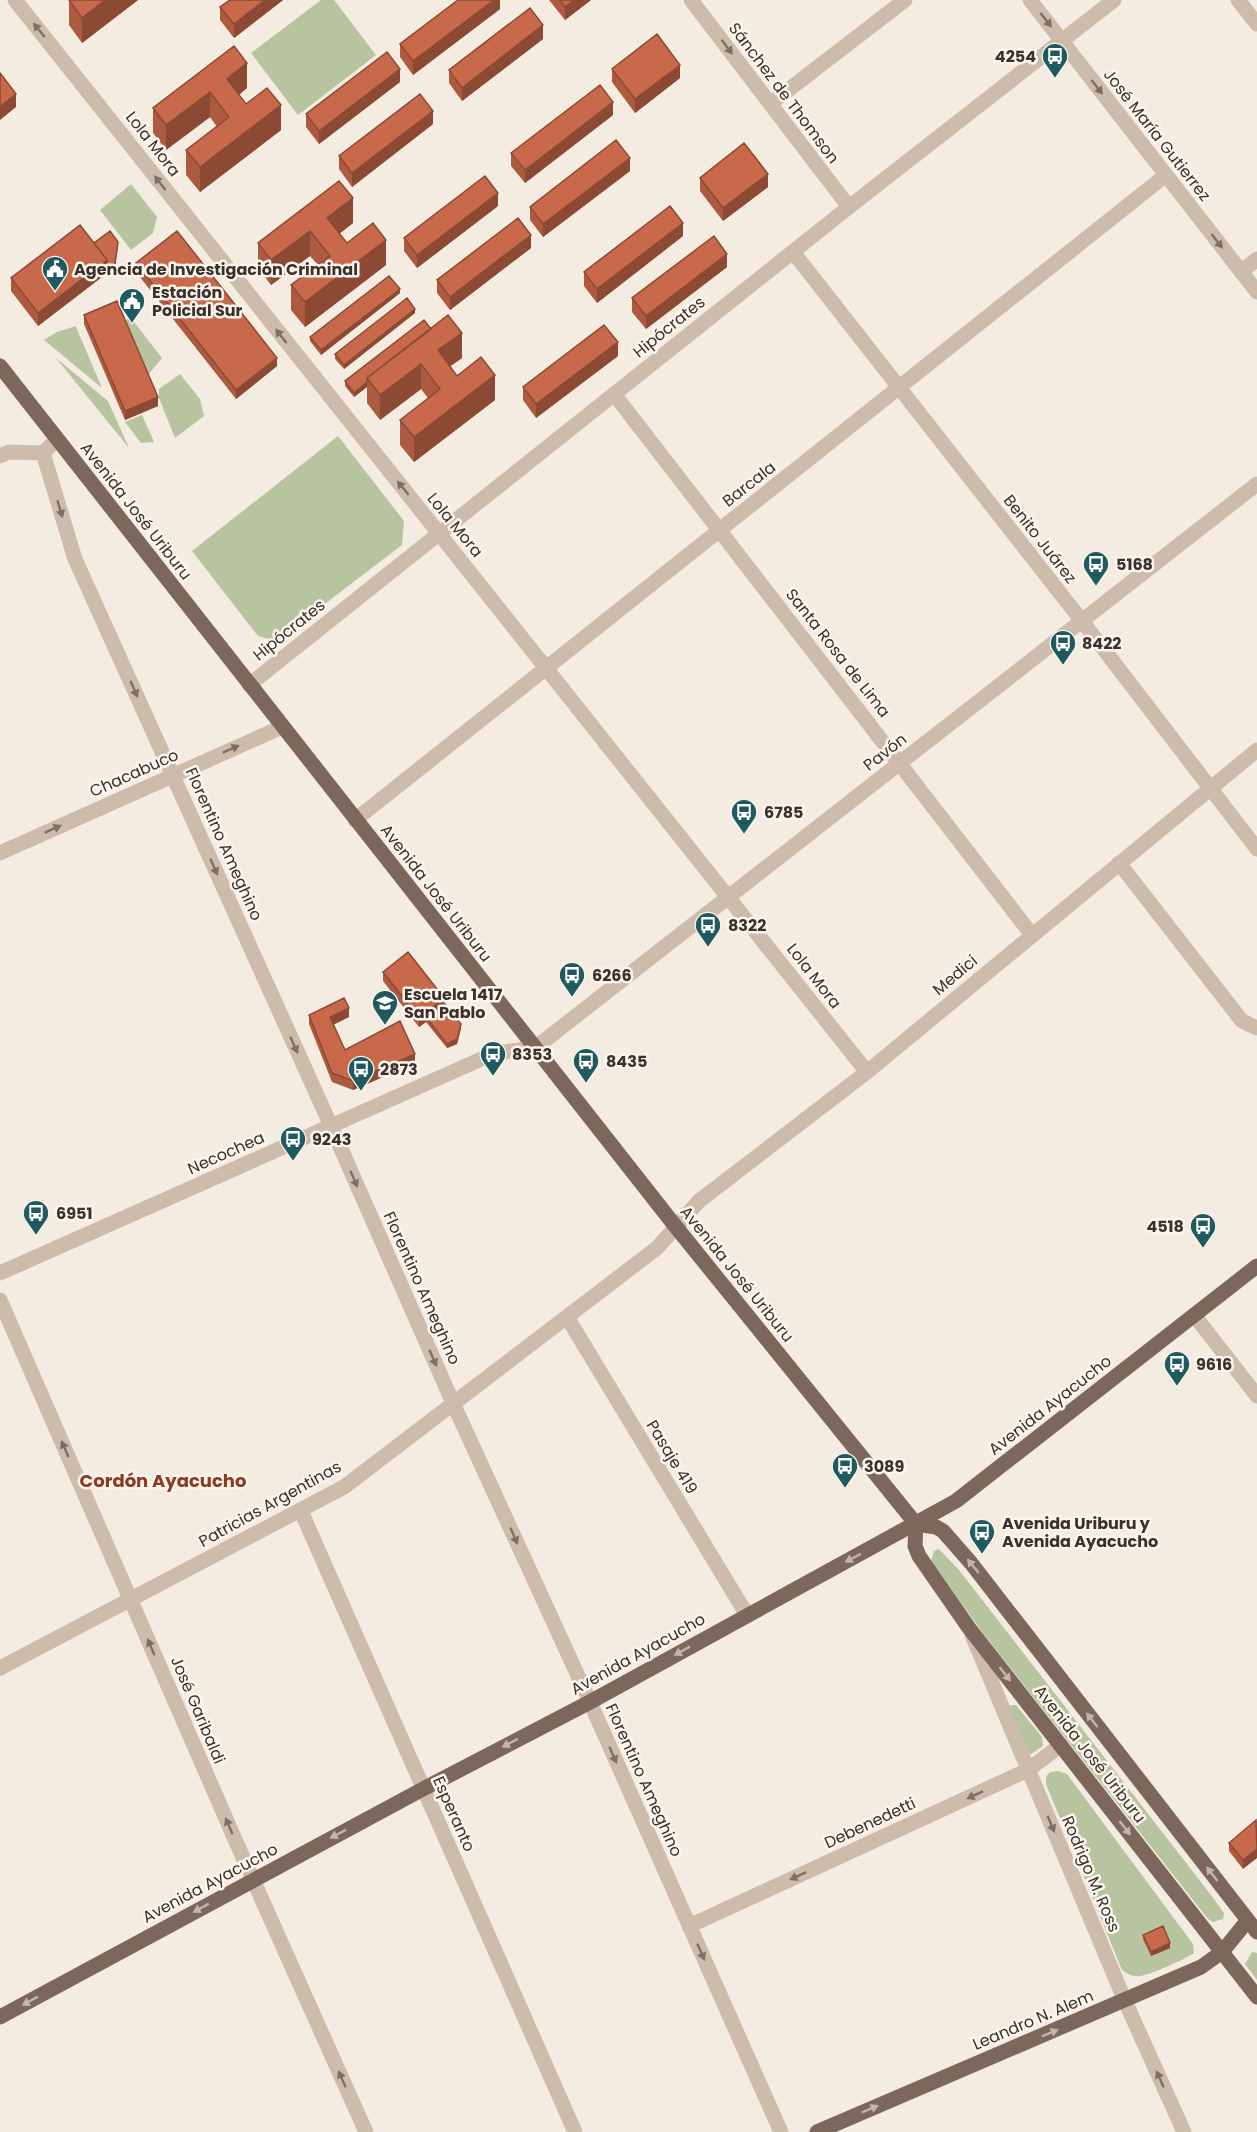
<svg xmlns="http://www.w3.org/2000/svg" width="1257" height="2132" font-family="Poppins,sans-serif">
	<rect width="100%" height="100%" fill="#f4ebe1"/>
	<!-- green -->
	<path fill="#b8c4a0" d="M321,0H334L376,55L298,115L251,53Z
		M131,184L157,217L153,233L131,250L100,210Z
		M131,318L162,358L148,375L125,320Z
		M76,326V327L102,388L44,340L57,332Z
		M56,358L108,401L129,448Z
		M180,374L200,399L204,416L175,438L159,398V389Z
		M142,415L154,442L141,443L125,422Z
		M338,436L404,521L402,545L276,641L258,636L192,551Z
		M939,1549L959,1570L1211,1895L1224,1913L1223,1919L1213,1922L1208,1919L983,1633L931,1561L934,1551Z
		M1011,1705H1016L1042,1737L1043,1746L1031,1754L1026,1751L1009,1709Z
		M1058,1771L1067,1774L1193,1944L1194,1953C1183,1960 1153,1974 1140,1976C1133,1977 1128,1974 1122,1970L1046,1784V1777L1050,1772Z
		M1252,1952L1257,1953V1980L1245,1964Z"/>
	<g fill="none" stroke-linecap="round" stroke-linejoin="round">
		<!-- minor -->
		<path stroke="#cdbbac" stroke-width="15" d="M15,0L867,1072
			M691,0L849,207
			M1030,0L1257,292
			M1238,0L1257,24
			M770,104L905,0
			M793,252L1082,621L1257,849
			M1241,272L1257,259
			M614,394L1032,935
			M43,453L75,559L331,1126L453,1403L590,1702L781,2132
			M0,456L9,452L43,453L50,446
			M249,685L849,207L1114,0
			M355,820L1166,175
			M0,853L282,727
			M1119,863L1242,1021L1257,1028
			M0,1273L495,1053L535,1048L1257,484
			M0,1300L237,1844L366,2132
			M1194,1315L1257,1396
			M567,1317L747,1615
			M301,1511L575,2132
			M972,1635L1125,2001L1184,2132
			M0,1668L344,1487L657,1248L699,1201L867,1072L1257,750
			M689,1926L1028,1770L1061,1745"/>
		<!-- major -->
		<path stroke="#7d675c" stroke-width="15" d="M0,366L676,1227L916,1524L915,1546L919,1556L969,1628L1257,1997
			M916,1524L936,1527L943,1531L971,1563L1257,1932
			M0,2017L423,1789L590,1702L956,1501L1257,1266
			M817,2132L1201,1967L1222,1952L1248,1920"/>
	</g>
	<!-- wall -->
	<path fill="#ac5a40" d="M69,0H138L82,43L69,25Z
		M283,0L234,38L220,20V7Z
		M500,0V9L413,75L400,57V44Z
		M549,0H591L565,20Z
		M543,39L462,101L449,83V70Z
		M234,46L247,88L239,95L246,104L281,130L200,192L186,175V150L217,127L210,117L166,150L153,133V108Z
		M612,69L680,78L635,113L612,82Z
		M400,82L319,144L306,127V114Z
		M613,115L525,183L511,166V153Z
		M433,124L352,187L339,169V156Z
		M630,171L543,237L530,220V207Z
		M700,178L768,187L723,221L700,191Z
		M339,181L353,223L339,234L347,243L386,265L305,327L291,310V285L318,265L310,256L271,285L258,268V243Z
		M498,206L417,268L404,251V238Z
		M683,236L597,303L584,286V272Z
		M94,243L118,246L115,267L38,326L11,291V278Z
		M531,248L450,310L437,293V280Z
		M136,263L277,366L236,399L136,272Z
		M727,267L646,329L632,312V298Z
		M400,293L321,355L310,341V337Z
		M415,313L344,369L335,359V354Z
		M84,315L158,406L125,420L84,324Z
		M431,329L462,358L450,366L457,376L495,400L414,462L400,445V420L428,398L421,389L380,420L367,403V387L354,397L345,386V381Z
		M618,356L536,418L523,400V387Z
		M383,972L444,1003L461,1028L457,1044L447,1048L426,1022L419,1027L383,981Z
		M309,1015L349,1017L333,1025L345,1050L415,1063L353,1090L332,1082L309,1024Z
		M1257,1821L1243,1869L1229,1851V1843Z
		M1143,1935L1170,1948L1151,1956L1143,1939Z"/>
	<!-- shaded-wall -->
	<path fill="#8c4a34" d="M105,0H138L82,43V18Z
		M265,0H283L234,38V24Z
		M494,0H500V9L413,75V61Z
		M574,0H591L565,20V7Z
		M543,25V39L462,101V88Z
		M247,63V88L227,104V79Z
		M680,65V78L635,113V99Z
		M400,69V82L319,144V131Z
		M210,92V117L166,150V125Z
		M16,94V107L0,120V107Z
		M613,102V115L525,183V170Z
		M281,105V130L200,192V167Z
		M433,111V124L352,187V173Z
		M630,158V171L543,237V224Z
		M768,174V187L723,221V208Z
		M498,193V206L417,268V255Z
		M353,198V223L327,243V218Z
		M683,223V236L597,303V289Z
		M310,231V256L271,285V260Z
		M531,235V248L450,310V297Z
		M386,240V265L305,327V302Z
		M118,242L115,267L38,326V313Z
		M727,254V267L646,329V316Z
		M400,289V293L321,355V350Z
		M415,309V313L344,369V365Z
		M462,333V358L438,375V350Z
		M618,342V356L536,418V404Z
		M277,358V366L236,399V390Z
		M421,364V389L380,420V395Z
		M495,375V400L414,462V437Z
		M367,382V387L354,397V393Z
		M158,397V406L125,420V411Z
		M444,998V1007L426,1017V1022L419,1027V1018Z
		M349,1008V1017L330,1026V1017Z
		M461,1024V1028L457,1044L447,1048V1044Z
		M415,1054V1063L353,1090V1081Z
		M1257,1849V1858L1243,1869V1860Z
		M1170,1943V1948L1151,1956V1952Z"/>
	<!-- building -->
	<path fill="#c8694b" stroke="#8c4a34" stroke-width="1.5" d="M69,0H105L82,18Z
		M230,0H265L234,24L220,7Z
		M458,0H494L413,61L400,44Z
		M560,0H574L565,7Z
		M530,8L543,25L462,88L449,70Z
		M657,34L680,65L635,99L612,69Z
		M234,46L247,63L227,79L246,104L267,88L281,105L200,167L186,150L229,117L210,92L166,125L153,108Z
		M387,52L400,69L319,131L306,114Z
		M0,73L16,94L0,107Z
		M600,85L613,102L525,170L511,153Z
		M420,94L433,111L352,173L339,156Z
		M616,140L630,158L543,224L530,207Z
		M744,143L768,174L723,208L700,178Z
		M485,176L498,193L417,255L404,238Z
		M339,181L353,198L327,218L347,243L373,223L386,240L305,302L291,285L330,256L310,231L271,260L258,243Z
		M670,206L683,223L597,289L584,272Z
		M518,218L531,235L450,297L437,280Z
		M80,225L107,260L38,313L11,278Z
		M110,231L118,242L115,263L107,269V260L94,243Z
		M177,231L277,358L236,390L136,263Z
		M714,236L727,254L646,316L632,298Z
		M389,276L400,289L321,350L310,337Z
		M407,298L415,309L344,365L335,354Z
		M117,301L158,397L125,411L84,315Z
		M448,315L462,333L438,350L457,376L481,357L495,375L414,437L400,420L440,389L421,364L380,395L367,378Z
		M424,320L431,329L367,378V382L354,393L345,381Z
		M604,325L618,342L536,404L523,387Z
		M408,952L444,998L419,1018L383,972Z
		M344,998L349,1008L330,1017L345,1050L400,1021L415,1054L353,1081L332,1073L309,1015Z
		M444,1003L461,1024L457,1039L447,1044L426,1017Z
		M1256,1820L1257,1849L1243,1860L1229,1843Z
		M1163,1926L1170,1943L1151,1952L1143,1935Z"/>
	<!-- one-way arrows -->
	<defs><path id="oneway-solid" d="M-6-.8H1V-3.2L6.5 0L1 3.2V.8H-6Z" transform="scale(1.5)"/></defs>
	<g fill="#7d6f65">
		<use href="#oneway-solid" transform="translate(1046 20) rotate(52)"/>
		<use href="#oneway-solid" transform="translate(39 30) rotate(-129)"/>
		<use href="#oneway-solid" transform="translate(727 47) rotate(53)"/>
		<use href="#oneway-solid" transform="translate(1097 87) rotate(52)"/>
		<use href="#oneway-solid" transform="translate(160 183) rotate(-128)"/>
		<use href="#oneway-solid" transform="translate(1217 241) rotate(52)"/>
		<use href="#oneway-solid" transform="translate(281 336) rotate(-128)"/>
		<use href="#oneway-solid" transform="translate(403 488) rotate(-129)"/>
		<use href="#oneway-solid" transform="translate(60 509) rotate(73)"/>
		<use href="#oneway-solid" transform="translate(134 689) rotate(66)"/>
		<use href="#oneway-solid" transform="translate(231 749) rotate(-24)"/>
		<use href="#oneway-solid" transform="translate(53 829) rotate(-24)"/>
		<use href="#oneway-solid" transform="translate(214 867) rotate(66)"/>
		<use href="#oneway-solid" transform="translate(294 1045) rotate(66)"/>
		<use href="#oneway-solid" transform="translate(354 1179) rotate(66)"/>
		<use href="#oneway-solid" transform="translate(433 1358) rotate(66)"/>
		<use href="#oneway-solid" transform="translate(65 1449) rotate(-114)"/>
		<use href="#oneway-solid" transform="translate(514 1536) rotate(66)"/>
		<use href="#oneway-solid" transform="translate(151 1647) rotate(-113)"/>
		<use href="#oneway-solid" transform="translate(613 1755) rotate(66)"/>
		<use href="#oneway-solid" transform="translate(975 1795) rotate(155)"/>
		<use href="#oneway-solid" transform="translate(1051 1824) rotate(67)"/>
		<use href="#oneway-solid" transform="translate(229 1826) rotate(-113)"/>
		<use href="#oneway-solid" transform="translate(798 1876) rotate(155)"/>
		<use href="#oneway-solid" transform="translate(701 1952) rotate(66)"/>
		<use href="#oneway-solid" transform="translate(342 2079) rotate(-114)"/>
		<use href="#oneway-solid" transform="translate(1160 2079) rotate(-114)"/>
	</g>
	<g fill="#c2b5ac">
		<use href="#oneway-solid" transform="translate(853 1558) rotate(152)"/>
		<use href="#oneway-solid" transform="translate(973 1566) rotate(-129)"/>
		<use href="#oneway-solid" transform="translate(682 1651) rotate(151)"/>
		<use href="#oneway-solid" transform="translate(1005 1674) rotate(52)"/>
		<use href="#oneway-solid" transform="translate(1092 1720) rotate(-128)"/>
		<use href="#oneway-solid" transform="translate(510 1743) rotate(152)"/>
		<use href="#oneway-solid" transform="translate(1125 1828) rotate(52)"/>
		<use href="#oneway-solid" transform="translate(338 1834) rotate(152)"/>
		<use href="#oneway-solid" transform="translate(1212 1874) rotate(-128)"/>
		<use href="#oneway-solid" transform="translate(201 1908) rotate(151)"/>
		<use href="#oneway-solid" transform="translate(30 2001) rotate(151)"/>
		<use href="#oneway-solid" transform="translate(1050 2033) rotate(-23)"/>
		<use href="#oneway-solid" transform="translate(870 2109) rotate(-23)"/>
	</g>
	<!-- icons -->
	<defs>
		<g id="bus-pin" transform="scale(1.35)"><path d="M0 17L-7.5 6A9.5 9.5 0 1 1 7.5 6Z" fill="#1f5a5e" stroke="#fbf5ee"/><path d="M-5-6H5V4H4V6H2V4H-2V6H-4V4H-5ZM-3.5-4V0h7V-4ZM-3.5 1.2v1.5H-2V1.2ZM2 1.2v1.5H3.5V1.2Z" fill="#fff"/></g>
		<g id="civic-pin" transform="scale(1.35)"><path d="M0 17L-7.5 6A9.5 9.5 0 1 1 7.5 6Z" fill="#1f5a5e" stroke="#fbf5ee"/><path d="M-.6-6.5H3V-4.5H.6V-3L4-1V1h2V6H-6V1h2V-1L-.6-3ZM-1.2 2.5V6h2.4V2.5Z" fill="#fff"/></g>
		<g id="school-pin" transform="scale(1.35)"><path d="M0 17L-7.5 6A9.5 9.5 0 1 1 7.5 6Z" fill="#1f5a5e" stroke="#fbf5ee"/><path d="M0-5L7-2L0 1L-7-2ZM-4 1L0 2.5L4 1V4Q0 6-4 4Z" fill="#fff"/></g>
	</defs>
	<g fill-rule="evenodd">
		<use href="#bus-pin" x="1055" y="56"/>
		<use href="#civic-pin" x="55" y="269"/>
		<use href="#civic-pin" x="132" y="301"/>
		<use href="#bus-pin" x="1096" y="564"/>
		<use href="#bus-pin" x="1063" y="643"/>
		<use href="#bus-pin" x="744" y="812"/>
		<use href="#bus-pin" x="708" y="925"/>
		<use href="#bus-pin" x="572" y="975"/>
		<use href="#school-pin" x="385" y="1003"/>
		<use href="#bus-pin" x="493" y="1054"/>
		<use href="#bus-pin" x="586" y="1061"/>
		<use href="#bus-pin" x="361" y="1069"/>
		<use href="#bus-pin" x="293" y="1139"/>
		<use href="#bus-pin" x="36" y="1213"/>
		<use href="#bus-pin" x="1203" y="1226"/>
		<use href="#bus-pin" x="1177" y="1364"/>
		<use href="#bus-pin" x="845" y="1466"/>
		<use href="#bus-pin" x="982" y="1532"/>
	</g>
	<g text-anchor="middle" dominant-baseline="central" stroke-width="5" stroke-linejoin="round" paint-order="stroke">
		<!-- poi labels -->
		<g font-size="16" font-weight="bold" fill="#3b302b" stroke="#fbf5ee" text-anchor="start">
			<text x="1036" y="56" text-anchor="end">4254</text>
			<text x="74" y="269">Agencia de Investigación Criminal</text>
			<text x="152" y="292">Estación<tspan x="152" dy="18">Policial Sur</tspan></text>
			<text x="1116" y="564">5168</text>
			<text x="1082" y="643">8422</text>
			<text x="764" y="812">6785</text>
			<text x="728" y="925">8322</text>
			<text x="592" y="975">6266</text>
			<text x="404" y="994">Escuela 1417<tspan x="404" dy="18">San Pablo</tspan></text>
			<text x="512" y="1054">8353</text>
			<text x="606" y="1061">8435</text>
			<text x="380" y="1069">2873</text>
			<text x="312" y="1139">9243</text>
			<text x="56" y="1213">6951</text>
			<text x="1184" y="1226" text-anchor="end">4518</text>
			<text x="1196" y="1364">9616</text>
			<text x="864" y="1466">3089</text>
			<text x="1002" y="1523">Avenida Uriburu y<tspan x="1002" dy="18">Avenida Ayacucho</tspan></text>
		</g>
		<!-- street labels -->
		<g font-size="16" fill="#3b302b" stroke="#fbf5ee">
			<text transform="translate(784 93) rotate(53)">Sánchez de Thomson</text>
			<text transform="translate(1157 135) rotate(52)">José María Gutierrez</text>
			<text transform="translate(153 144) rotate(52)">Lola Mora</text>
			<text transform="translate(669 327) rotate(-39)">Hipócrates</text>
			<text transform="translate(749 484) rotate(-38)">Barcala</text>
			<text transform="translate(136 511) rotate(52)">Avenida José Uriburu</text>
			<text transform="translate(455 525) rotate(51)">Lola Mora</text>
			<text transform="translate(1040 539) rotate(52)">Benito Juárez</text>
			<text transform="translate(289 630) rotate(-39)">Hipócrates</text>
			<text transform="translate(838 653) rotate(52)">Santa Rosa de Lima</text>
			<text transform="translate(885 752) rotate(-38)">Pavón</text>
			<text transform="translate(134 773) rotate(-24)">Chacabuco</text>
			<text transform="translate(224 844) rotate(66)">Florentino Ameghino</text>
			<text transform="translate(436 893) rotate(52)">Avenida José Uriburu</text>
			<text transform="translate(955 975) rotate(-40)">Medici</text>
			<text transform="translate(814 976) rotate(52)">Lola Mora</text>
			<text transform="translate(226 1153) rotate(-24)">Necochea</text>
			<text transform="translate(737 1274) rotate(51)">Avenida José Uriburu</text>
			<text transform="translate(422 1288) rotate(66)">Florentino Ameghino</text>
			<text transform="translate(1050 1405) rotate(-38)">Avenida Ayacucho</text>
			<text transform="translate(672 1457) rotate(59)">Pasaje 419</text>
			<text transform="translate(270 1504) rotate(-29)">Patricias Argentinas</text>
			<text transform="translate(638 1654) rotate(-29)">Avenida Ayacucho</text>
			<text transform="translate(198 1710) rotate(67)">José Garibaldi</text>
			<text transform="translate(1090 1754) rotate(52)">Avenida José Uriburu</text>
			<text transform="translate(644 1780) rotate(66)">Florentino Ameghino</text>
			<text transform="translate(454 1814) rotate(66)">Esperanto</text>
			<text transform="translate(870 1823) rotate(-25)">Debenedetti</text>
			<text transform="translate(1091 1874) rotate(67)">Rodrigo M. Ross</text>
			<text transform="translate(210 1883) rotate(-28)">Avenida Ayacucho</text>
			<text transform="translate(1033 2020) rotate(-23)">Leandro N. Alem</text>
		</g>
		<!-- neighbourhood labels -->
		<g font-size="18" font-weight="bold" fill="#8c3b22" stroke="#fbf5ee">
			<text x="163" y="1480">Cordón Ayacucho</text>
		</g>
	</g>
</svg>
